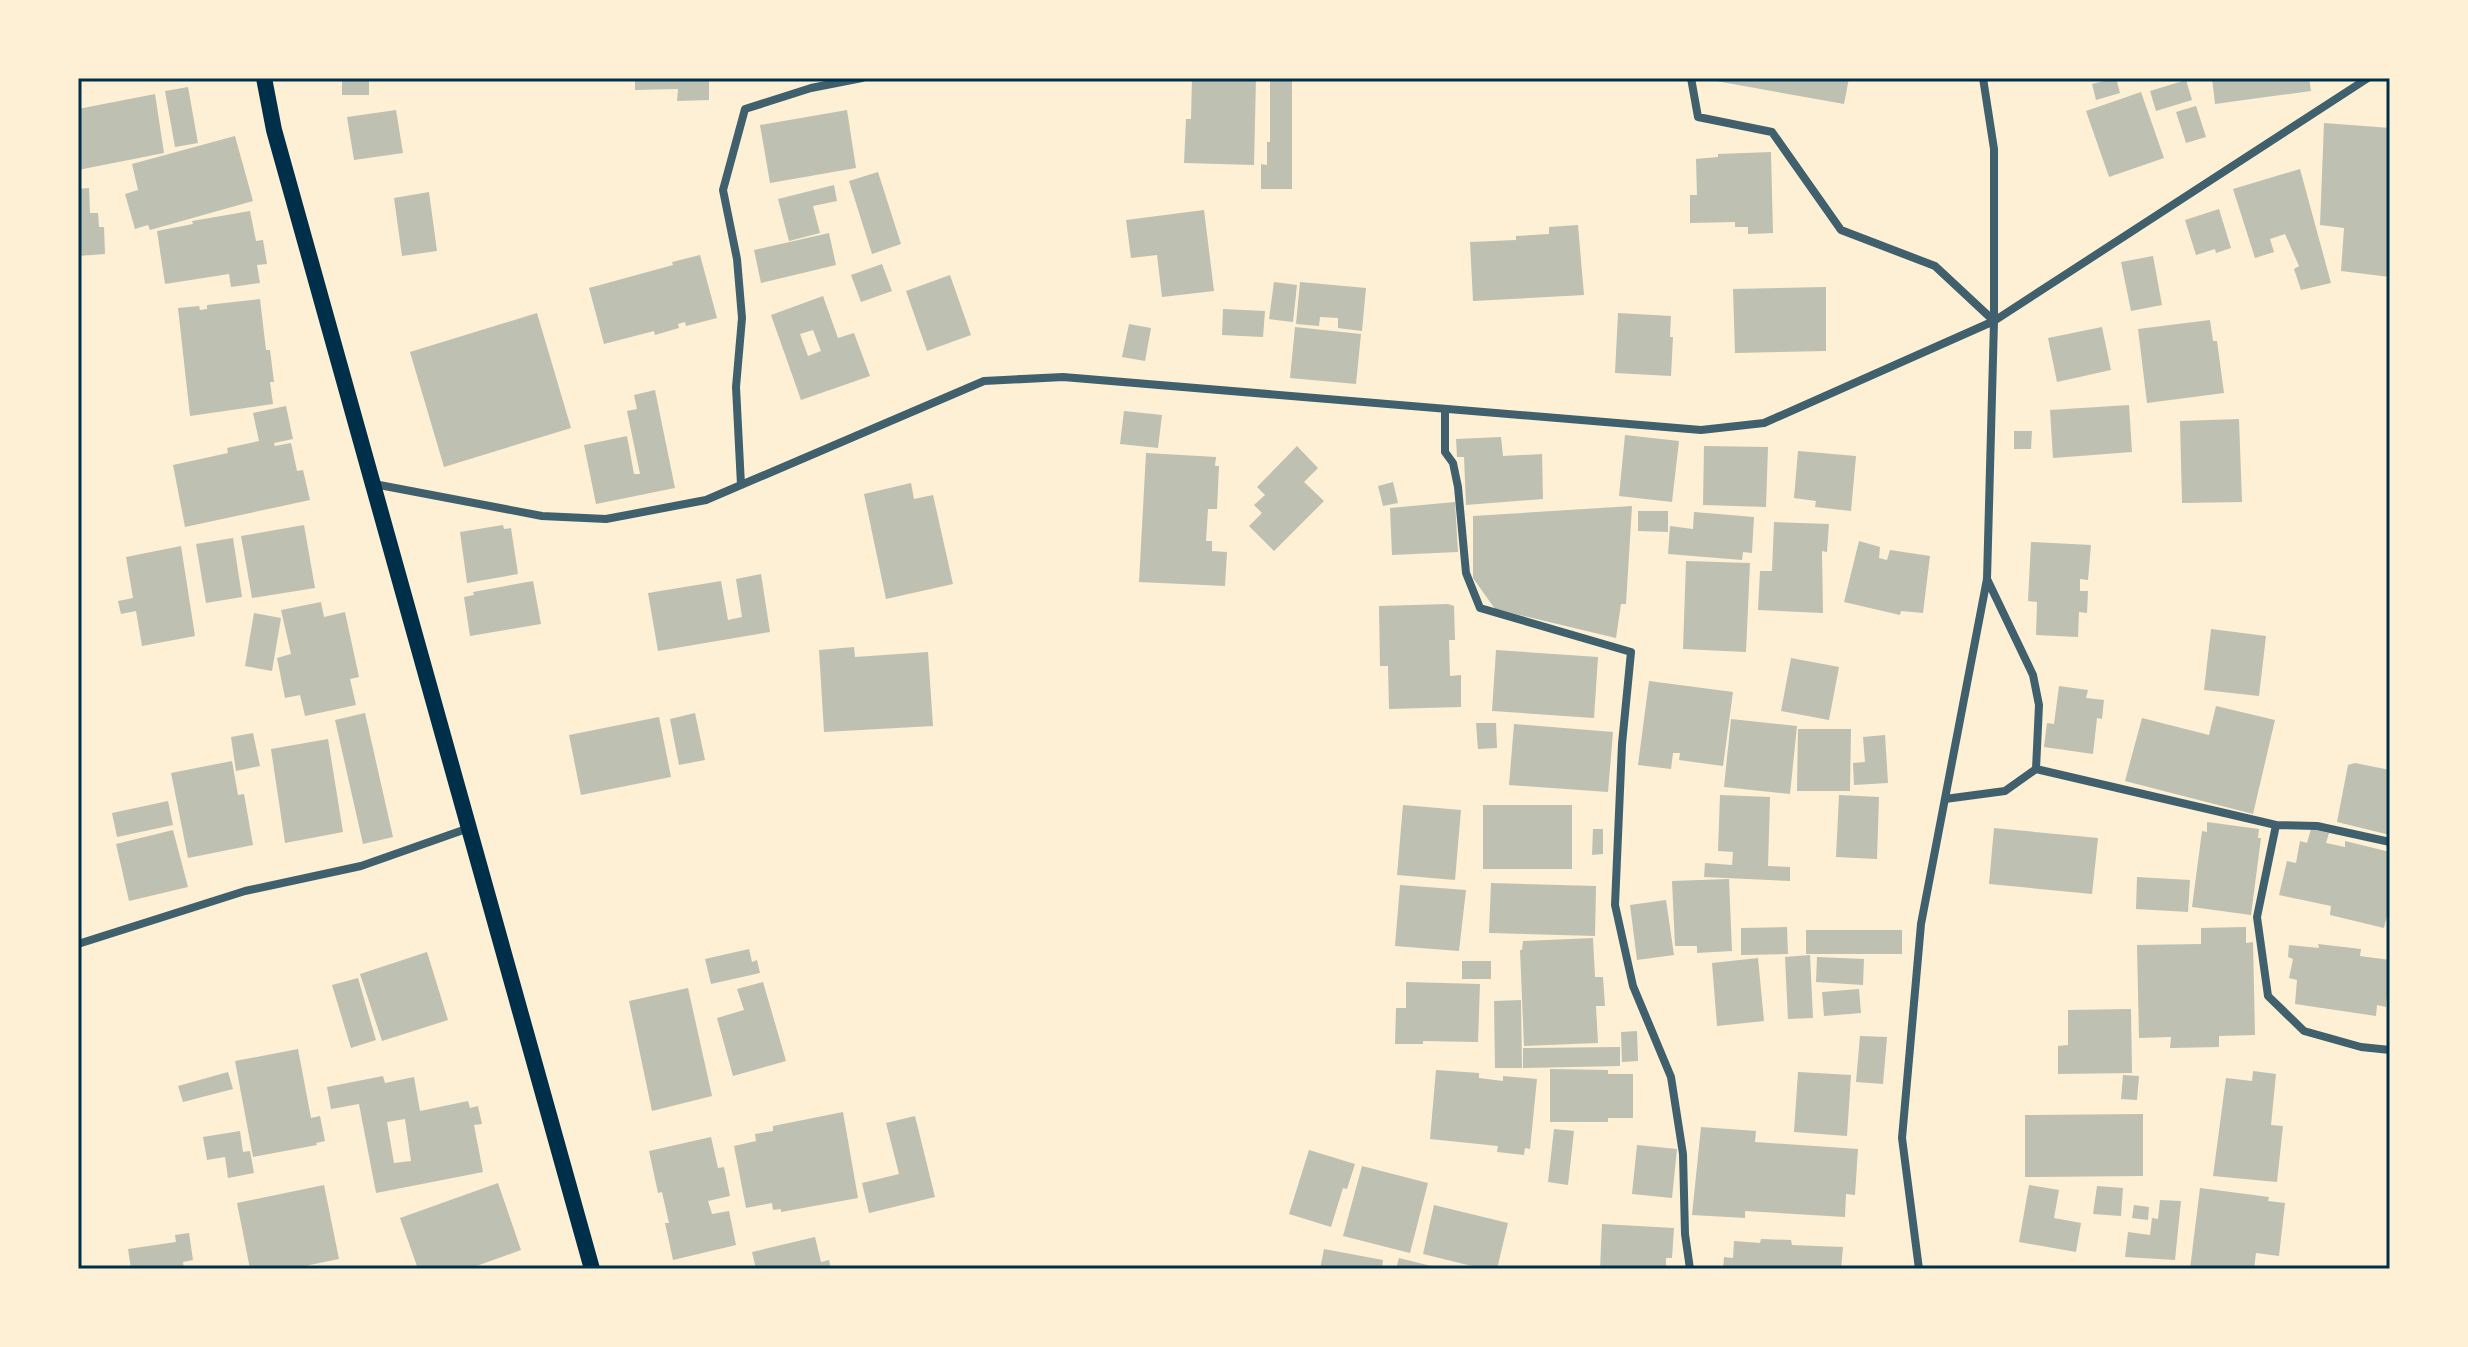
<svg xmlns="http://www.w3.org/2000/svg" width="2468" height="1347" font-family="'Fira Sans',sans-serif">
	<rect width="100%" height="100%" fill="#fdf0d5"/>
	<!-- building -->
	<path fill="#bec0b2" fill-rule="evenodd" d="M342,78H392V81H369V95H342Z
		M635,78H709V100L677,101L678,89L635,90Z
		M1192,78H1256L1254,165L1184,163L1186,119H1191Z
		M1270,78H1292V189H1261V164L1267,165V142H1270Z
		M1716,78H1849L1844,104L1716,81Z
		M2116,78L2120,93L2096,100L2092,84Z
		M2212,78H2309L2311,91L2215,104Z
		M2186,80L2192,100L2156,111L2150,91Z
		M188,87L198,143L175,147L165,91Z
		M2141,92L2164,158L2109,177L2086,111Z
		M155,94L164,153L78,170V109Z
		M2196,106L2206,137L2186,143L2176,112Z
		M396,110L403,153L354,160L347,117Z
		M847,110L856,168L770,183L760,125Z
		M2324,123L2390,128V277L2341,271L2344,228L2320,225Z
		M235,136L253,201L150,230L148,225L135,229L125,194L138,190L132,164Z
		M1771,152L1773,233L1748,234V227H1735V222L1690,223V195H1697L1696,159L1718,157V154Z
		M2300,169L2331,283L2301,290L2294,269L2299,266L2285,234L2270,239L2274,252L2255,258L2233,189Z
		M878,172L901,244L872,254L849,181Z
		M834,185L837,201L813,206L820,233L789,241L778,199Z
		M89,188L90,213H98L99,227H104L105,254L78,256V189Z
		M429,192L437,251L402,256L394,198Z
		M2219,209L2231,248L2216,253L2215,249L2196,255L2185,220Z
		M1204,210L1214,291L1162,297L1157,255L1131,258L1126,220Z
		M250,211L256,241L263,240L267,264L257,265L260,283L231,287L229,274L165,284L157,231L193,224L192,221Z
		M1578,225L1584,295L1473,301L1470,242L1516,240V236L1549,234V227Z
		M829,233L836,265L761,283L754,250Z
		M700,255L717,318L686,326L685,322L678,324L679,328L655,335L654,331L604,344L589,288L673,265L672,262Z
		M2153,256L2162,305L2131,311L2121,262Z
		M882,264L892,291L861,302L851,275Z
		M950,275L971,335L927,351L906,291Z
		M1274,282L1297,285L1293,322L1269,319Z
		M1300,282L1366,288L1362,331L1338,328V318L1320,317L1319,326L1296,324Z
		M1826,287V351L1735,353L1733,289Z
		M823,296L838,338L854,333L870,376L801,400L771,315ZM813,330L821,351L808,356L800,334Z
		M260,299L266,350H270L274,382H270L273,404L190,416L178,308L199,306L200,310L207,309V305Z
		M1223,309L1265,311L1263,337L1222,335Z
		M537,313L571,428L444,467L410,352Z
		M1618,313L1671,316L1670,337H1673L1671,376L1615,373Z
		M2210,320L2213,341H2217L2224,393L2147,403L2138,329Z
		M1129,324L1151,328L1145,361L1122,357Z
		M1295,327L1361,334L1356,384L1290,378Z
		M2102,327L2111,370L2057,382L2048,338Z
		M655,390L675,488L596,504L584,445L627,436L634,474H640L627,411L637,409L634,395Z
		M2129,405L2132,452L2053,458L2050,410Z
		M286,406L293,439L274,443L275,446L291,443L297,471L303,470L310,500L185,527L173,465L228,453L227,448L259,441L253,413Z
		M1124,411L1162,415L1158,448L1120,444Z
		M2239,419L2242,502L2182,503L2180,421Z
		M2014,431H2032L2031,449H2014Z
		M1625,435L1679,441L1672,502L1619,496Z
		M1501,437L1503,456L1542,454L1543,499L1466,505L1464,457H1457L1456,439Z
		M1297,446L1318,468L1304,482L1324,501L1274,551L1249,526L1262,513L1254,505L1265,495L1257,487Z
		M1704,446L1768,447L1766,507L1703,505Z
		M1798,451L1856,456L1851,511L1815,507L1816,501L1794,498Z
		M1146,453L1216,457L1215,466H1219L1217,509H1208L1206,541H1212V551L1227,552L1225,586L1139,582Z
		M1393,482L1398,503L1383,506L1378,486Z
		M911,483L914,499L933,495L953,584L886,599L864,494Z
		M1455,502L1458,552L1392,555L1390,508Z
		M1632,506L1626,604H1621L1616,638L1495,609L1473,578V516Z
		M1638,511H1668V532L1638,531Z
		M1694,512L1754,517L1752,553L1743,552L1742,560L1668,554L1670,526L1693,529Z
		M1774,522L1829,524L1827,552L1822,551L1823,613L1758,610L1760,571H1772Z
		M304,525L315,588L252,598L241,536Z
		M503,525L504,529L511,528L518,574L467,583L460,532Z
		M233,538L242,597L206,603L196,544Z
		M1859,541L1880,547L1879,558L1887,560L1890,550L1930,556L1923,613L1901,611L1900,615L1844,602Z
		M2031,542L2091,545L2088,580L2080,579V591H2088L2087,613L2079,612L2078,637L2036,635L2037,602L2028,601Z
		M181,546L195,636L142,646L136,611L121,614L118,601L133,598L126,557Z
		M1686,561L1750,563L1746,652L1683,649Z
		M761,574L770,632L658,651L648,593L721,581L728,620L742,617L736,579Z
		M533,581L541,624L470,636L464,597L474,595L473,592Z
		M321,602L324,617L345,612L359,677L350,679L356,705L305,716L300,695L285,698L277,658L291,654L281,610Z
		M1448,604L1454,606L1455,640H1449L1450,676L1461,675V707L1389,709L1388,666H1380L1379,606Z
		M254,613L281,618L272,671L245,666Z
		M2211,629L2266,636L2259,696L2204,690Z
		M854,647L855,657L928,652L933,726L824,732L819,650Z
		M1496,650L1598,657L1594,718L1492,711Z
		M1791,658L1839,667L1829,720L1781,711Z
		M1649,681L1733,692L1723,766L1679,760L1680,753H1673L1671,769L1638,765Z
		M2059,686L2088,690L2086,698L2104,700L2102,719L2097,718L2093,754L2044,747L2047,723L2054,724Z
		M2216,706L2275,720L2253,814L2125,781L2142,718L2209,735Z
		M365,713L393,837L363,844L335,720Z
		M695,713L705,760L679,765L670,719Z
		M659,717L671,777L581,795L569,735Z
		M1731,719L1797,726L1790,794L1724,787Z
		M1476,723H1496L1497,748L1478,749Z
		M1514,724L1613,732L1608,792L1509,785Z
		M1798,729H1851L1850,791H1797Z
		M253,733L260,766L236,771L231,737Z
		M1885,735L1888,783L1854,785L1853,763L1865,762L1863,737Z
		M328,739L343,832L285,843L271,749Z
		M232,761L238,795L244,794L253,845L188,858L171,773Z
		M2355,763L2390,770V835L2337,822L2348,765Z
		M1720,795L1770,797L1768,866L1790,867V881L1704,877L1705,863L1732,865L1733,852L1718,851Z
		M1839,795L1879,797L1877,859L1836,857Z
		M168,801L173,825L117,837L112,813Z
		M1403,805L1461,810L1455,880L1397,875Z
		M1483,805H1572V869H1483Z
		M2207,822L2259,829L2258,838H2261L2251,915L2192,907L2202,831L2207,832Z
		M1994,828L2098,838L2092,894L1989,884Z
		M1593,829H1603V854L1592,855Z
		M2311,829L2329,833L2326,843L2345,847V841L2390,852V903L2384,928L2330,915L2331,906L2279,895L2287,861L2296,863L2300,841L2307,843Z
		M173,830L188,887L129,901L116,844Z
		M2137,877L2190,880L2188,912L2136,909Z
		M1729,879L1732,951L1697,953V946H1675L1672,881Z
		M1491,883L1596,886L1595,936L1489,933Z
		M1400,885L1466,890L1459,951L1395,946Z
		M1666,900L1674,955L1637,960L1630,905Z
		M1787,927L1788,954L1741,955V928Z
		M2246,927V943L2253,942L2255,1035L2219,1036V1047L2170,1048L2171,1037L2139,1038L2137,945L2201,944V928Z
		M1806,930H1902V954H1806Z
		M1593,938L1595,977H1603L1605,1006H1596L1598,1043L1524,1046L1520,950H1522L1523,941Z
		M2318,944L2361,949L2360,956L2390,960L2386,1007L2377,1005L2376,1016L2295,1004L2297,980L2289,978L2293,959L2288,957L2289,945L2319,948Z
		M749,949L752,962L757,960L760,973L711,984L705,959Z
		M427,952L448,1020L382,1041L360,974Z
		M1810,955L1813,1018L1788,1019L1785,957Z
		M1817,957L1864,959L1863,985L1816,982Z
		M1758,958L1764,1021L1717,1026L1712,963Z
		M1462,961H1491V979H1462Z
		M358,978L376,1040L351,1048L332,985Z
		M763,982L786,1061L733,1076L717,1018L744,1010L737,989Z
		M1406,982L1480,984L1478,1042L1423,1041V1044H1395L1396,1008H1406Z
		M688,988L712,1096L652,1111L629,1001Z
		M1859,989L1861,1013L1824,1016L1822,992Z
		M1521,1000L1522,1068H1495L1494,1001Z
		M2131,1009L2132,1073L2058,1074V1046L2068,1045V1010Z
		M1637,1031L1638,1061L1622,1062L1621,1032Z
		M1860,1036L1887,1037L1883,1084L1856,1082Z
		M1620,1047V1066L1523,1068V1048Z
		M298,1049L311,1118L320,1116L325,1141L316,1143L317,1145L253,1157L235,1061Z
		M1550,1069L1608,1070V1074H1633V1118H1608V1122H1550Z
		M1436,1070L1479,1073V1078L1503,1081V1076L1537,1079L1530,1149L1525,1148L1524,1155L1497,1152L1498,1146L1430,1139Z
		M2253,1071L2276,1074L2271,1125L2283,1126L2277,1182L2213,1176L2226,1078L2252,1081Z
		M228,1072L233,1089L183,1102L178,1086Z
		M1798,1072L1851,1075L1847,1136L1794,1132Z
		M2123,1075L2139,1076L2137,1100L2121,1099Z
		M383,1076L385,1083L414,1077L420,1111L468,1101L470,1108L478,1106L482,1124L474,1125L483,1172L376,1193L359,1104L331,1109L327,1087ZM405,1119L411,1161L394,1163L387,1122Z
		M843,1112L858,1198L781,1212V1209L773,1210L772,1203L746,1208L734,1146L756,1141L755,1134L773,1131V1126Z
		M2143,1114V1176L2025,1177V1115Z
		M915,1116L935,1197L869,1213L862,1183L899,1174L886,1123Z
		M1701,1127L1756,1131L1755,1142L1858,1149L1855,1195L1846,1194L1845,1217L1745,1211V1218L1692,1215Z
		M1554,1129L1574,1131L1568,1185L1548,1182Z
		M240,1131L243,1152L250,1151L254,1173L228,1178L225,1157L207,1160L203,1137Z
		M711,1137L718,1168L724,1167L730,1196L708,1201L712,1214L729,1211L736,1245L673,1260L665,1223H669L662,1192L658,1193L649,1151Z
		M1637,1145L1677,1149L1672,1198L1632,1194Z
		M1309,1150L1355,1164L1347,1189L1343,1188L1331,1227L1289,1214Z
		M1362,1166L1428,1183L1410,1253L1343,1236Z
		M498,1183L521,1250L468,1269H418L400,1218Z
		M324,1185L339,1259L290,1269H250L237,1203Z
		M2029,1185L2059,1190L2054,1218L2081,1223L2076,1252L2019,1242Z
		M2097,1186L2123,1188L2121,1216L2093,1214Z
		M2200,1188L2269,1197L2268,1201L2285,1203L2279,1256L2256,1253L2254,1269H2190Z
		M2160,1200L2181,1201L2175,1260L2125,1257L2128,1232L2150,1235L2152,1218L2158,1219Z
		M1434,1205L1508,1223L1497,1269H1484L1423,1254Z
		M2134,1205L2149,1207L2148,1220L2132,1218Z
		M1602,1224L1674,1228L1672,1258H1666V1269H1600Z
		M189,1233L193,1260L183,1262L184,1269H131L128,1249L176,1242L175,1235Z
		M815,1237L821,1262L829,1260L831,1269H756L752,1252Z
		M1761,1239L1791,1240L1792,1245L1843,1247L1841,1269H1723L1724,1257L1733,1258L1734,1241L1760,1243Z
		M1324,1249L1383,1260L1382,1269H1320Z
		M1399,1258L1439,1268L1438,1269H1396Z"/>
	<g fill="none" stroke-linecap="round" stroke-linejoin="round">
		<!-- minor -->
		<path stroke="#3f606c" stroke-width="8" d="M1691,78L1698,117L1772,132L1841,230L1935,266L1994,321
			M1445,409V452L1453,463L1458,487L1466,573L1480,608L1631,652L1622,744L1615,905L1633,986L1671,1077L1683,1154L1685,1234L1690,1269
			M374,484L542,516L606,519L706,500L984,381L1063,377L1701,430L1764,423L1994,321L2368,78
			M741,485L736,387L742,318L737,259L723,190L745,109L811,88L862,78
			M1987,579L2033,675L2039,705L2036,769L2276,825L2257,917L2268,996L2304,1031L2361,1047L2390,1050
			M1945,799L2005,791L2036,769
			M2276,825L2317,826L2390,842
			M78,944L245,891L361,866L469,828
			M1919,1269L1902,1138L1921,924L1987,579L1994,321V149L1983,78"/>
		<!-- secondary -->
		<path stroke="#003049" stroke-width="16" d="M264,78L274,130L592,1269"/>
	</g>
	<!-- border -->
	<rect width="2468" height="1347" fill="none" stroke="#fdf0d5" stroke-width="160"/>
	<rect x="80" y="80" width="2308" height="1187" fill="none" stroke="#003049" stroke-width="3"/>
</svg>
